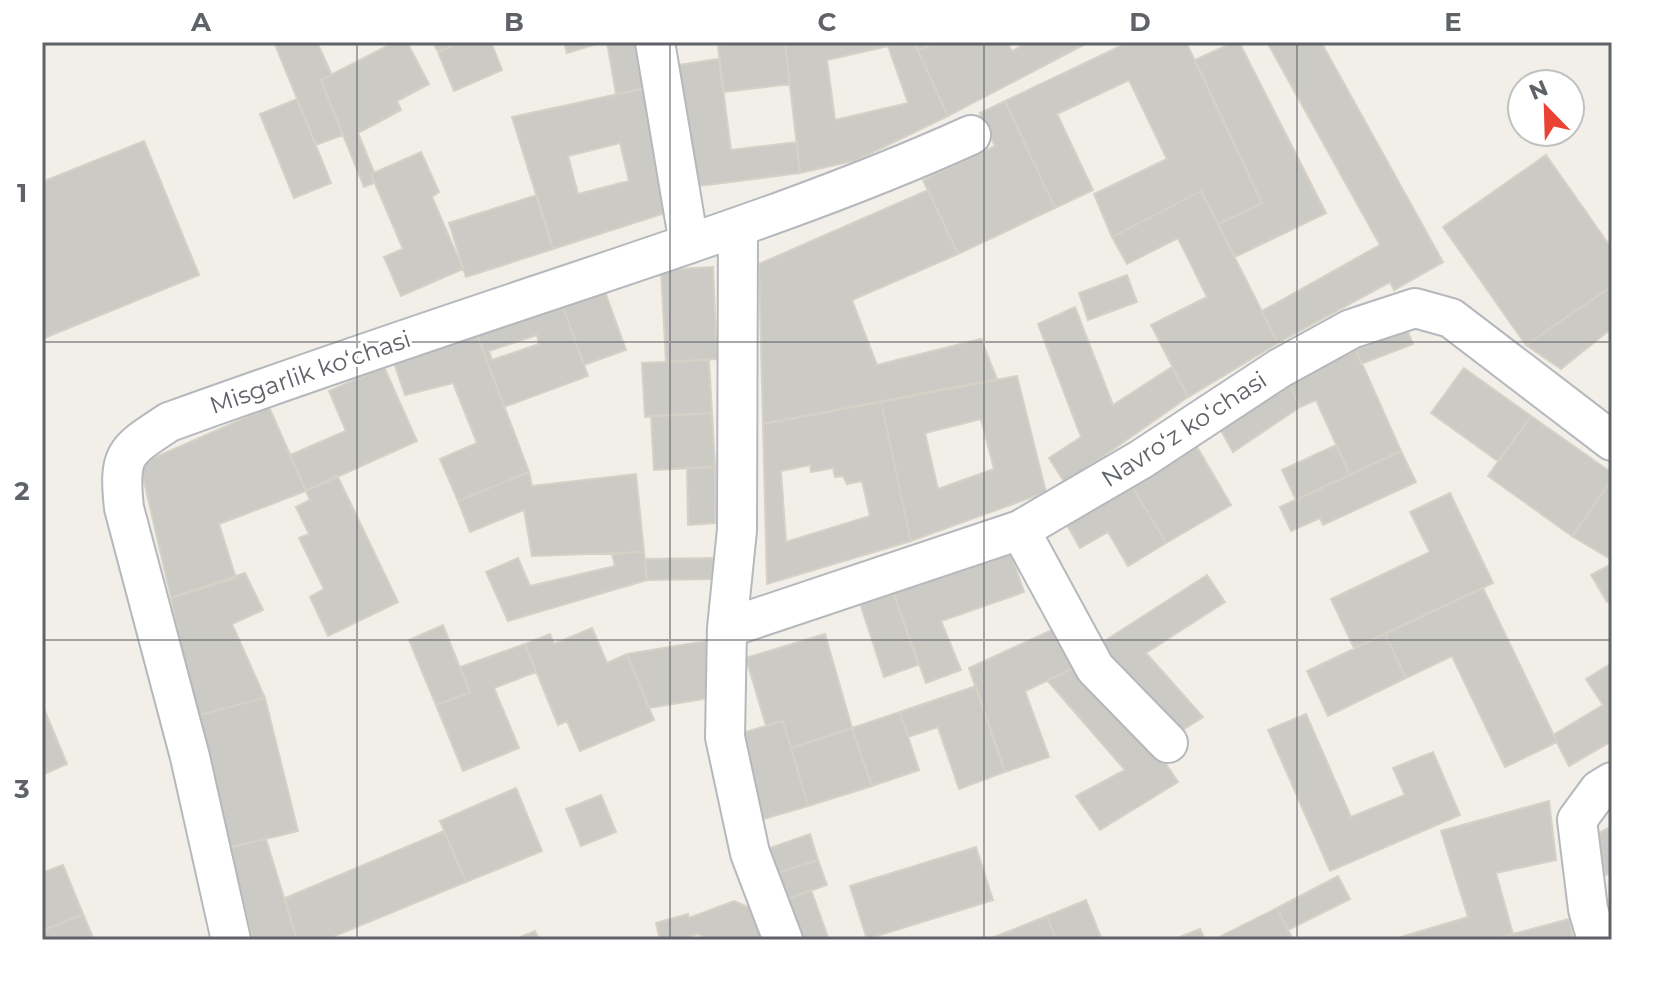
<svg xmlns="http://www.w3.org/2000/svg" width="1654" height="982" font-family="Montserrat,sans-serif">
	<rect width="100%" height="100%" fill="#f1efe8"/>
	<!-- building -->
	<path fill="#cccac5" stroke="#d6d1c6" stroke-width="2" fill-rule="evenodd" d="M274,42H317L332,75L321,80L343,135L316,145Z
		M395,42H407L429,84L397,101L401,110L358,133L374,172L371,174L374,183L364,187L321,80Z
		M433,42H461L438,52Z
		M461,42H491L502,70L454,91L438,52Z
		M564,42H603L567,53Z
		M607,42H642L651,87L616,94Z
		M751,42H785L790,84L724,92L718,46Z
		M785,42H914L948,116L857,160L800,173ZM888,46L908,103L835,120L827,60Z
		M914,42H936L918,51Z
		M936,42H1007L1012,51L1028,42H1089L948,116L918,51Z
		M1129,42H1186L1262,203L1218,224L1201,191L1112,237L1094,194L1167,159L1129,80L1057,114L1093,190L1055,208L1005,101Z
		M1234,42H1239L1326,213L1235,257L1218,224L1262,203L1195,60Z
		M1267,42H1321L1443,262L1394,290L1390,282L1278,343L1262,311L1380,245Z
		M719,59L731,150L797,142L800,173L691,187L671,66Z
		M651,87L671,211L553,249L512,117ZM620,143L629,181L578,194L568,156Z
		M297,99L331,183L294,198L260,114Z
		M1005,101L1055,208L958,254L923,180L995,146L980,113Z
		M144,141L199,275L42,339V182Z
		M421,152L439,192L432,197L463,269L401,296L384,257L403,249L371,174Z
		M1546,155L1612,249V286L1526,345L1443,227Z
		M928,190L958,254L852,300L877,365L981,339L997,379L763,424L759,264Z
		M1201,191L1278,343L1188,397L1151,325L1207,297L1178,238L1127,264L1112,237Z
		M537,195L553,249L466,277L449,223Z
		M713,267L717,359L666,362L661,270Z
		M1127,275L1137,302L1088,320L1079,293Z
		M1612,286V328L1561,369L1526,345Z
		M605,292L626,350L584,365L563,307Z
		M563,307L588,376L504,407L477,334ZM537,335L539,344L492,360L489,351Z
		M1075,307L1113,405L1172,367L1188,397L1065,483L1049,458L1081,437L1038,324Z
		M1407,330L1413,344L1361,364L1356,350Z
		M477,334L529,472L458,501L440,459L477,443L453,383L405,395L393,360Z
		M1356,350L1401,451L1350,475L1316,400L1300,407L1288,381Z
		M709,360L712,413L645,417L642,363Z
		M384,367L417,441L306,491L290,455L346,431L329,391Z
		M1464,368L1531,416L1498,461L1431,413Z
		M1017,376L1046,492L911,541L881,402ZM981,419L994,469L938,489L925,433Z
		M1288,381L1300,407L1233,452L1218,425Z
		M881,402L911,541L767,584L763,424ZM810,465L811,472L833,468L835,477L843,476L847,484L862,481L870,516L786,542L781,471Z
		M269,407L306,491L219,524L236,578L171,598L140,464Z
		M712,413L715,467L654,470L651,416Z
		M1531,416L1612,473V480L1572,536L1488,476Z
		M1336,445L1350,475L1296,500L1282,470Z
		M1197,447L1231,505L1166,543L1132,486Z
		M1401,451L1416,482L1323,525L1320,518L1291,531L1280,507Z
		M715,467V523L688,525L687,468Z
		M529,472L532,486L636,474L644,552L532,556L524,510L470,532L458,501Z
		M337,475L398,602L328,636L310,597L324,589L299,538L309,534L296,507L310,500L306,491Z
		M1612,480V560L1572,536Z
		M1132,486L1166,543L1128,566L1108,532L1080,548L1067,525Z
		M1450,493L1493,583L1354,648L1331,599L1430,552L1410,512Z
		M1008,546L1024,592L941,621L961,670L926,683L891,586Z
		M644,552L647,580L508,621L486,572L518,558L530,586L615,566L612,554Z
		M713,558V579L647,580L645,559Z
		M1612,564V599L1607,602L1591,575Z
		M245,573L263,610L232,624L265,698L195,716L171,598Z
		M1207,575L1225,602L1146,653L1203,717L1178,733L1100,644Z
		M891,586L918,665L884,677L858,597Z
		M1483,588L1557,742L1505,767L1452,656L1406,678L1385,634Z
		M443,625L470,693L436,705L409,640Z
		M592,628L607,663L627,654L654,720L580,751L567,721L558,725L525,644L550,634L554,644Z
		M1054,629L1072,669L1025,691L1049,757L1005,772L969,668Z
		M825,634L852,728L791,748L783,721L766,726L746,658Z
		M1385,634L1406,678L1328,716L1307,671Z
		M707,641L710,698L649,708L627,654Z
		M525,644L536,672L494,688L519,748L463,771L436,705L470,693L460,667Z
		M1612,663V741L1569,766L1553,735L1603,705L1586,679Z
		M1072,669L1160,755L1178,782L1100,830L1076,796L1125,770L1047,680Z
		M976,686L1005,772L959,789L938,727L908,737L900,712Z
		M265,698L298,831L228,848L195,716Z
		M42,704L67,764L42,775Z
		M900,712L919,770L872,786L852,728Z
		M1306,714L1351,817L1405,795L1393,768L1433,752L1460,815L1330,871L1268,730Z
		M783,721L808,806L757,821L732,736Z
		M852,728L872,786L808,806L791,748Z
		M516,788L542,851L466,882L440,821Z
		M601,795L616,832L581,846L566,809Z
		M1549,801L1556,860L1496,873L1513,934L1489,940H1391L1468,917L1441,831Z
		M1612,826V872L1605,875L1599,833Z
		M444,831L466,882L325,940H297L285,898Z
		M810,834L818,860L772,875L764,850Z
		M266,839L297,940H253L228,848Z
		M976,847L993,900L867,939L850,886Z
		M818,860L827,885L781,901L772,875Z
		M63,865L83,914L42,931V873Z
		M1338,876L1350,899L1288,930L1277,908Z
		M811,890L829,940H796L781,901Z
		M1086,900L1102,940H1056L1047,916Z
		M734,901L748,907L752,912L763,940H714L698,934L686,937L687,940H660L656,923L688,914L689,918Z
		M1277,908L1293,940H1219V937Z
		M83,914L94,940H42V931Z
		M1047,916L1056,940H987Z
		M1569,919L1573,940H1489L1513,934Z
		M1200,929L1205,940H1172Z
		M535,931L539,940H513Z"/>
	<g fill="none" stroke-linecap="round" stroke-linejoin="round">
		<!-- minor casing -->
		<g stroke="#b5b8bc" stroke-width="42">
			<path id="minor" d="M655,42L689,244
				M738,227L737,530L727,628L725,737L750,853L783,940
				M1020,530L1095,668L1168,743
				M727,628L1020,530L1140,460L1280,368L1351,329L1415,308L1451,318L1612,441
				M231,940L190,757L124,508C118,453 125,451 169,422C297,376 426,332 555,289C695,242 836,196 971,135
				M1597,940L1588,909L1577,820L1599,790L1612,782"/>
		</g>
		<!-- minor -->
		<use href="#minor" stroke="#fff" stroke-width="38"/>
	</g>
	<!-- grid -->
	<path fill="none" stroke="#5f6368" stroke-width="2" stroke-opacity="0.55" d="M357,42V940M670,42V940M984,42V940M1297,42V940M42,342H1612M42,640H1612"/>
	<g text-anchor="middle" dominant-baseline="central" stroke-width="6" stroke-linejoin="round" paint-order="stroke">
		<!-- street labels -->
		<g font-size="24" fill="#5f6368" stroke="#fff">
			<text transform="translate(310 372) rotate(-19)">Misgarlik koʻchasi</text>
			<text transform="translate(1184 429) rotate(-33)">Navroʻz koʻchasi</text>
		</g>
	</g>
	<!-- border -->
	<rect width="1654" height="982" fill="none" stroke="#ffffff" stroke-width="88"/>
	<!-- north arrow -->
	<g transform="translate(1546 108) rotate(337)"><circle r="38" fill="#ffffff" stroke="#bfc1c3" stroke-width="2"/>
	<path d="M0-6L14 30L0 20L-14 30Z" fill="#ea4335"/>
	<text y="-12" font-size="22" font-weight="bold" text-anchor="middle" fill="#5f6368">N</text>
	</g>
	<rect x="44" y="44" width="1566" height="894" fill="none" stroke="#5f6368" stroke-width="3"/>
	<g font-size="26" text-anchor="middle" font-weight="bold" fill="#5f6368">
		<text x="201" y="31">A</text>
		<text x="514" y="31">B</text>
		<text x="827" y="31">C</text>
		<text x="1140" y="31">D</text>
		<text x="1453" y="31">E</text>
		<text x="22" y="202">1</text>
		<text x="22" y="500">2</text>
		<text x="22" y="798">3</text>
	</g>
</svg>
